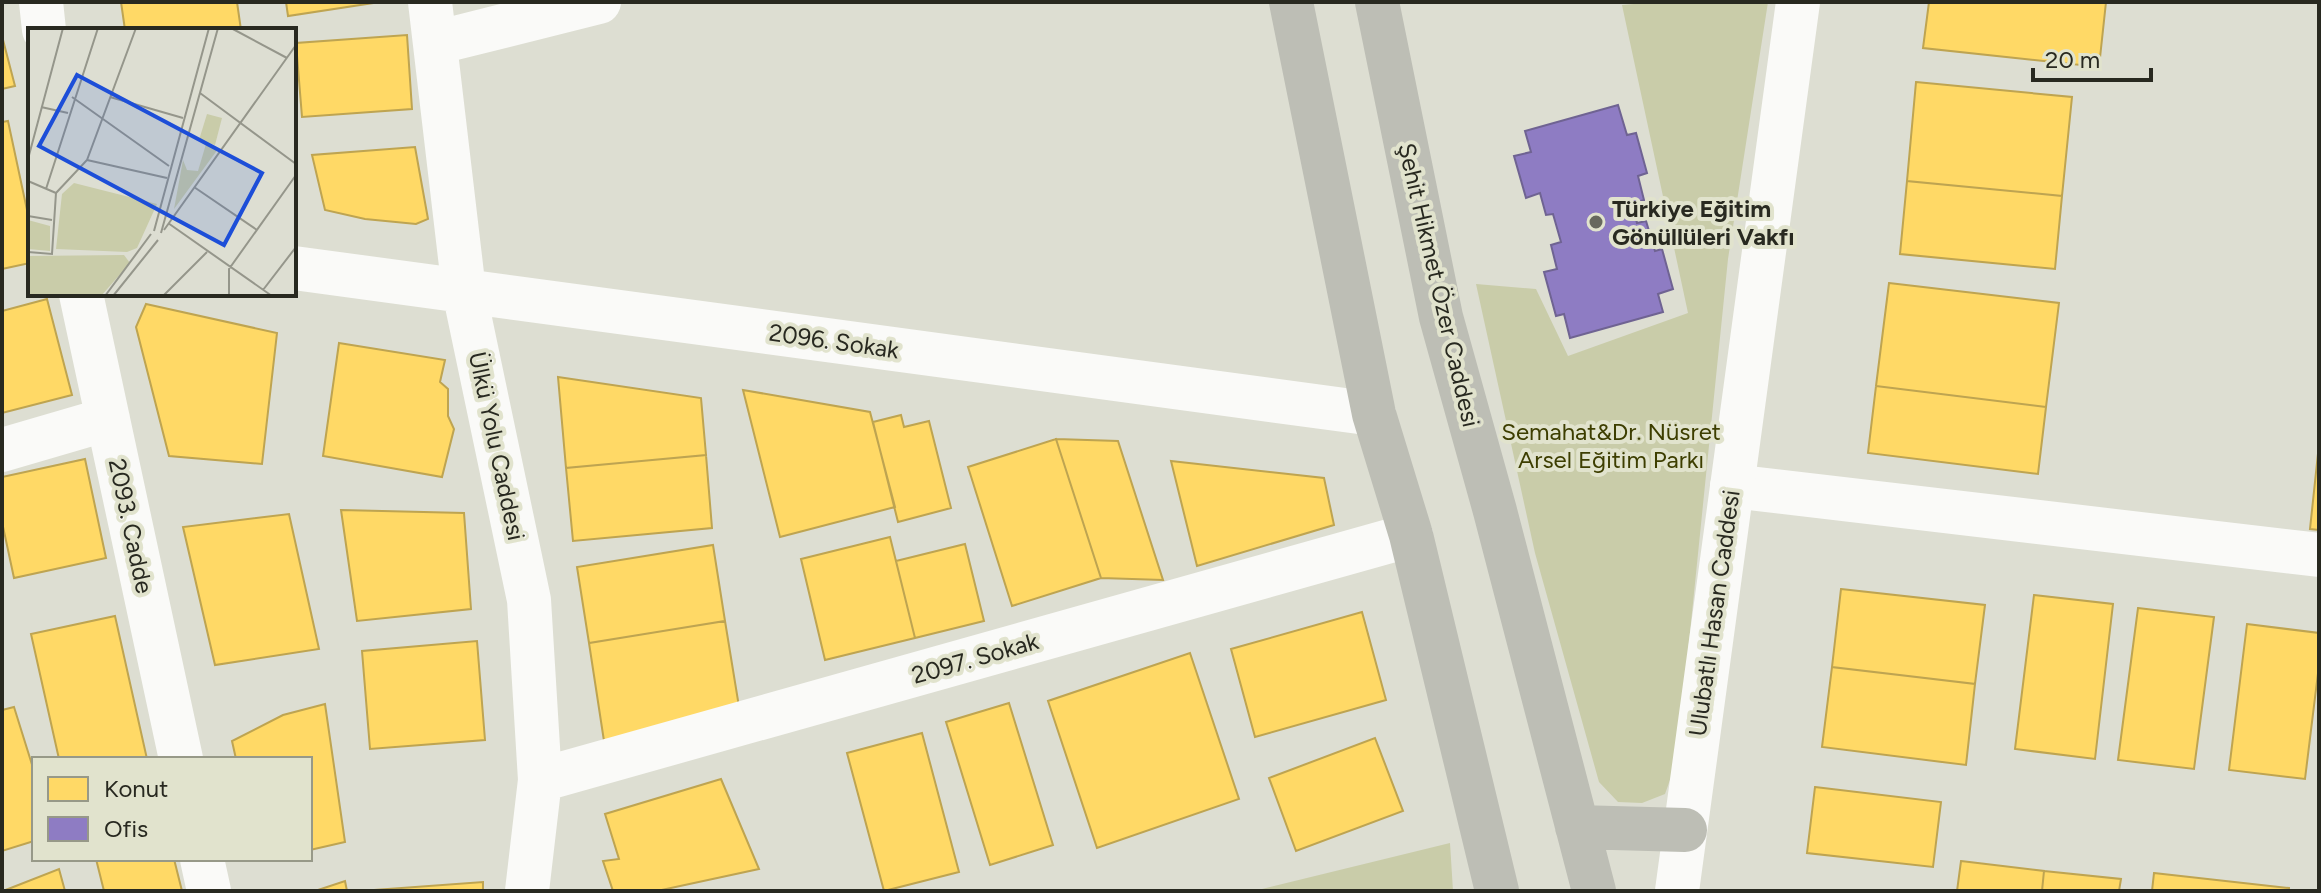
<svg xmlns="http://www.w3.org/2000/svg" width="2321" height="893" font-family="Figtree,sans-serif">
	<rect width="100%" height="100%" fill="#ddded2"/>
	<!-- green -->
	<path fill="#c9cca9" d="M1657,2H1768L1728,259L1677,760L1665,794L1642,803L1618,802L1599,782L1535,553L1476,284L1536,289L1568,356L1688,313L1622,5Z
		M1450,843L1453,891H1254Z"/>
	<!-- homes -->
	<path fill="#ffd966" stroke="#bea451" stroke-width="2" d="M121,2H237L241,30H125Z
		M286,2H380L288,16Z
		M1929,2H2106L2099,67L1923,48Z
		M407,35L412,109L302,117L296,43Z
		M2,36L15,86L2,89Z
		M1916,82L2072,97L2062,196L1907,181Z
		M8,121L30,224V263L2,269V122Z
		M415,147L428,219L416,224L365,219L325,210L312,155Z
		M1907,181L2062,196L2055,269L1900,254Z
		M1889,283L2059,303L2046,407L1876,386Z
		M47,299L72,395L2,413V311Z
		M146,304L277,333L262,464L169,456L136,327Z
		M339,343L445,360L440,382L448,389V416L454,429L442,477L323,456Z
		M558,377L701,398L706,455L566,468Z
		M1876,386L2046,407L2038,474L1868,453Z
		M743,390L870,412L895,507L780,537Z
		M901,415L904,427L929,421L951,508L898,522L873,422Z
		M1056,439L1118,441L1163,580L1101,578Z
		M1056,439L1101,578L1012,606L968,467Z
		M2319,444V530L2310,529Z
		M706,455L712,528L573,541L566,468Z
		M85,459L106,558L14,578L2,522V477Z
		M1171,461L1324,478L1334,525L1197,566Z
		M341,510L464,513L471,609L357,621Z
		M289,514L319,649L215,665L183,527Z
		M890,537L915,638L825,660L801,559Z
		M965,544L984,621L915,638L896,561Z
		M713,545L725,621L589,643L577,567Z
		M1841,589L1985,605L1975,684L1832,667Z
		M2034,595L2113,604L2095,759L2015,749Z
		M2138,608L2214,617L2194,769L2118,760Z
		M1362,612L1386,700L1255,737L1231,649Z
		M115,616L147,759H59L31,634Z
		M725,621L741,719L604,741L589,643Z
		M2247,624L2319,633V665L2305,779L2229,770Z
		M477,641L485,740L370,749L362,651Z
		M1190,653L1239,799L1097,848L1048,701Z
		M1832,667L1975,684L1966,765L1822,747Z
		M1009,703L1053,845L990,865L946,722Z
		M325,704L345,842L310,850V759H236L232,741L283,715Z
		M14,707L34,771V841L2,851V710Z
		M922,733L959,872L884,891L847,753Z
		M1375,738L1403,811L1296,851L1269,778Z
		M721,779L759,869L657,891H613L603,861L619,859L605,814Z
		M1815,787L1941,802L1933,867L1807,853Z
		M96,859H174L182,891H104Z
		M1961,861L2044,871L2042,891H1957Z
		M59,869L65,891H3Z
		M2044,871L2121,879L2119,891H2042Z
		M2154,873L2289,888V891H2152Z
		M345,881L347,891H315Z
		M483,882V891L374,890Z"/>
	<!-- offices -->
	<path fill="#8e7cc3" stroke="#6f6392" stroke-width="2" d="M1618,105L1627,135L1636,133L1647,173L1638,176L1644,200L1632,204L1637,223L1646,221L1655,251L1662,249L1673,289L1658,294L1663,312L1570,338L1564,314L1556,316L1544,272L1557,269L1551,245L1561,242L1553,214L1546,215L1540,193L1526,198L1514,156L1531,152L1525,131Z"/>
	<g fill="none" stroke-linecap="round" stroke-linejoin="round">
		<!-- minor -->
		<path stroke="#fafaf8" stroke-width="44" d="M41,2L44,30
			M430,2L464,291L529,600L540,780L527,891
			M435,43L599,2
			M294,268L1374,414
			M81,294L181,759
			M2,450L108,419
			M1732,486L2319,555
			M540,780L1411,535
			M202,859L209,891"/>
		<!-- tertiary -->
		<path stroke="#fafaf8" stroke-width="44" d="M1677,891L1798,2"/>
		<!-- primary -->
		<path stroke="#bdbeb5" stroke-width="44" d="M1291,2L1374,414L1411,535L1497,891
			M1377,2L1441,317L1495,511L1594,891
			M1577,827L1685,830"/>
	</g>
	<!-- markers -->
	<circle fill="#67685e" stroke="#e1e3cd" stroke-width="3" cx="1596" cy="222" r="8"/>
	<g text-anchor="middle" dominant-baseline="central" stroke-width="8" stroke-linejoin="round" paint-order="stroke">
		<!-- poi labels -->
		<g font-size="24" font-weight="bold" fill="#282920" stroke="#e1e3cd" text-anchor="start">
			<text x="1612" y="208">Türkiye Eğitim<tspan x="1612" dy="28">Gönüllüleri Vakfı</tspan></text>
		</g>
		<!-- street labels -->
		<g font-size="24" fill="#282920" stroke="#e1e3cd">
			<text transform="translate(1439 285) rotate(77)">Şehit Hikmet Özer Caddesi</text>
			<text transform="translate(834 341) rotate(8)">2096. Sokak</text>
			<text transform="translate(497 446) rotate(78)">Ülkü Yolu Caddesi</text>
			<text transform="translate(131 526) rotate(78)">2093. Cadde</text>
			<text transform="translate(1714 613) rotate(-82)">Ulubatlı Hasan Caddesi</text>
			<text transform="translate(975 658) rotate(-16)">2097. Sokak</text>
		</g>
		<!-- park labels -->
		<g font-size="24" fill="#3d3e00" stroke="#e1e3cd">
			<text x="1611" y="431">Semahat&amp;Dr. Nüsret<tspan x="1611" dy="28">Arsel Eğitim Parkı</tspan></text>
		</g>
	</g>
	<!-- overview -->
	<g transform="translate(28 28)">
		<rect width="268" height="268" fill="#ddded2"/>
		<path d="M179,86L194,90L187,117L171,112ZM178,116L190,121L146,181L155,132L159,142L170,143ZM46,155L129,176L109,220L99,224L28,221L34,166ZM0,192L22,198V223L0,221ZM96,227L102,235L73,268H0V228Z" fill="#c9cca9"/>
		<path fill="none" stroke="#95968b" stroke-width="2" d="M203,0L259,30M172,65L268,136M44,69L141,138M82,69L155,90M13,79L40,85M0,131L35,0M59,132L139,150M0,153L28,165M166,159L229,202M18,161L70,0M0,188L24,192M140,195L244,268M136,202L268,17M126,203L181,0M133,205L190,0M0,224L24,226L28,165L59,132L108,0M235,262L268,219M77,268L123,206M85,268L130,212M135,268L179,224M201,268V241L268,147"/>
		<path fill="#1d4ed8" fill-opacity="0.15" stroke="#1d4ed8" stroke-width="4" d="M49,47L234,145L196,217L11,118Z"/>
		<rect width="268" height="268" fill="none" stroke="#282920" stroke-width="4"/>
	</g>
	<!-- border -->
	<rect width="2321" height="893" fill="none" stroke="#282920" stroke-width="8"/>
	<!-- legend -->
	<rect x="32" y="757" width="280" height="104" fill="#e1e3cd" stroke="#979988" stroke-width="2"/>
	<rect x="48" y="777" width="40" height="24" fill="#ffd966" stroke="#979988" stroke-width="2"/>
	<text x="104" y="797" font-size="24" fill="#282920">Konut</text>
	<rect x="48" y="817" width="40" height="24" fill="#8e7cc3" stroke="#979988" stroke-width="2"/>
	<text x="104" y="837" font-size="24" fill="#282920">Ofis</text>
	<!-- scale -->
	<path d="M2033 68v12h118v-12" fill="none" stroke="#282920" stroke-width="4"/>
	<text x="2045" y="68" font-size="24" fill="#282920" stroke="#e1e3cd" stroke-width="6" paint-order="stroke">20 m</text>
</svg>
